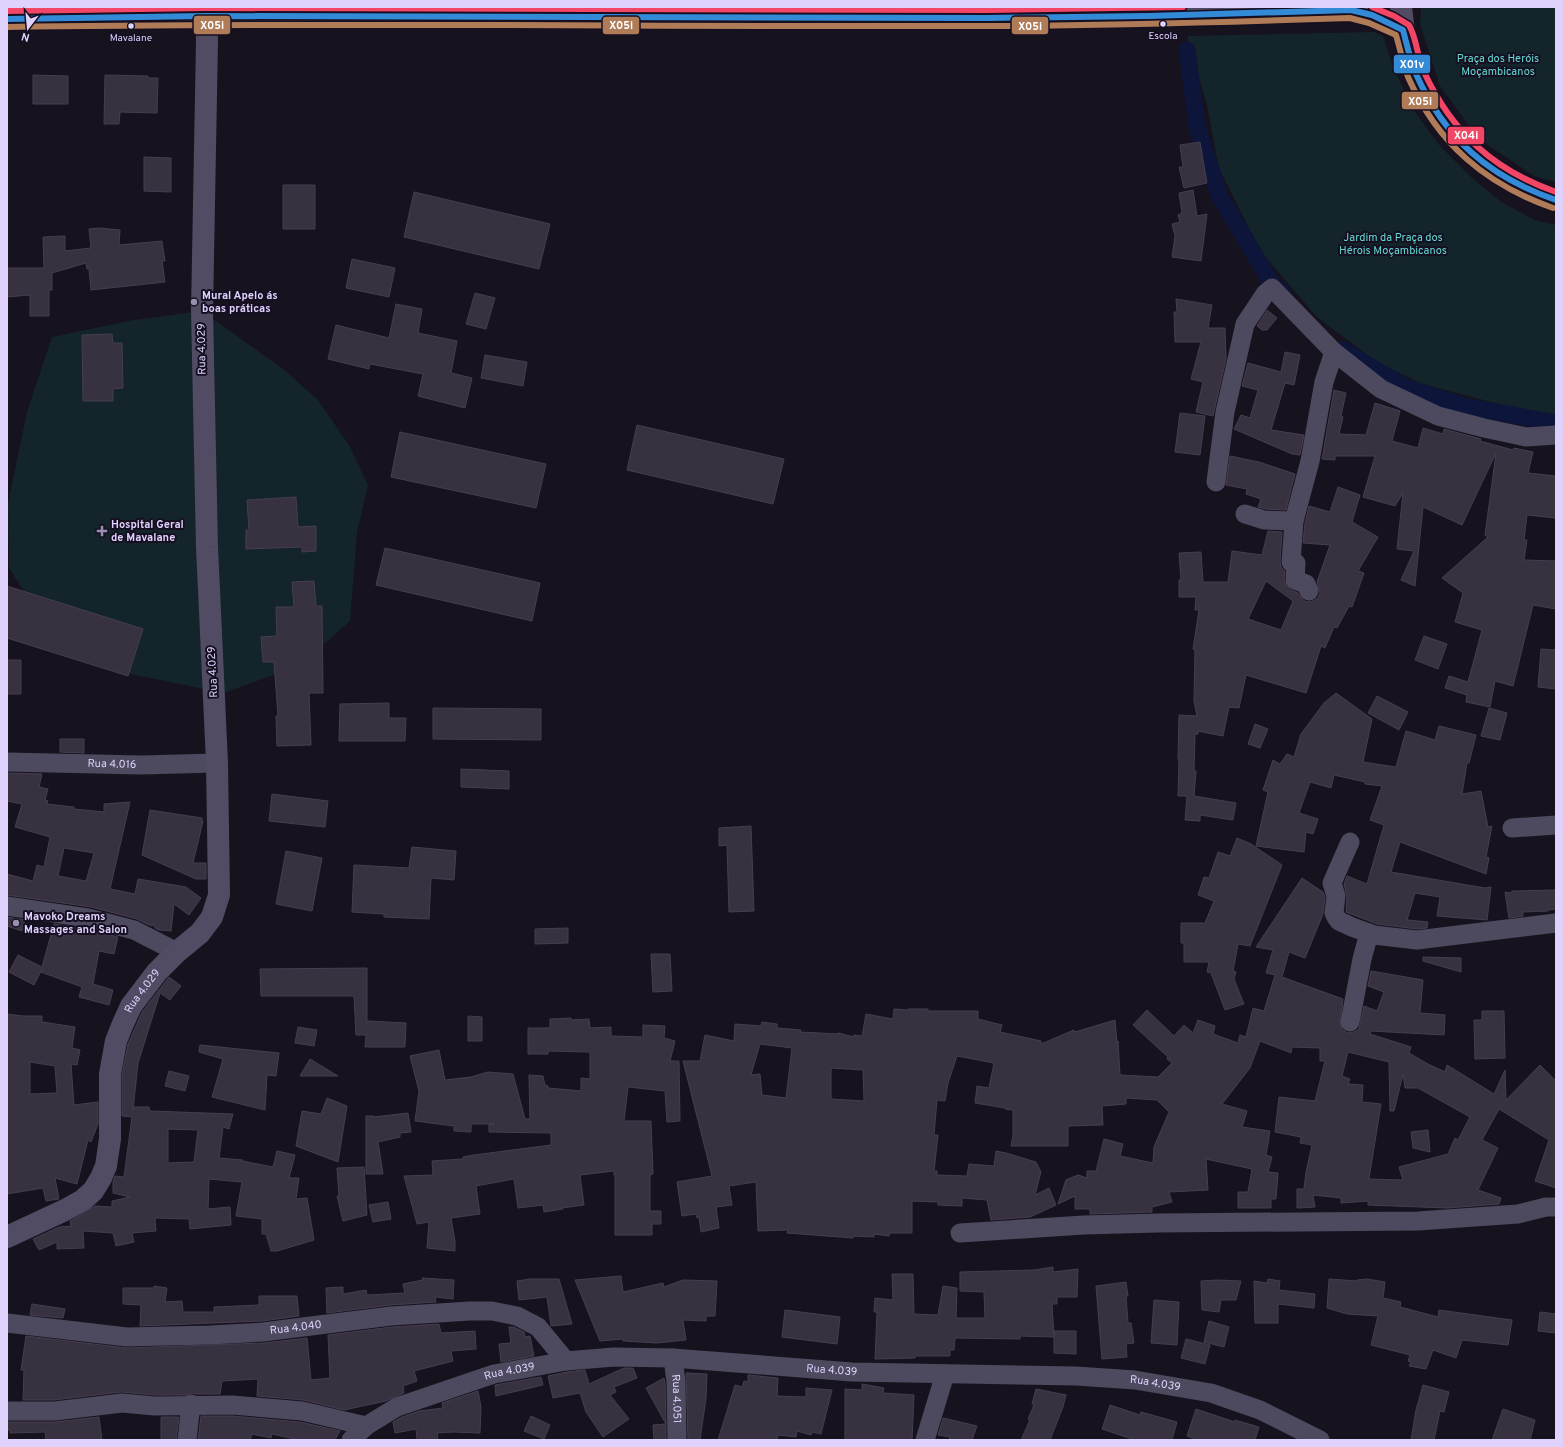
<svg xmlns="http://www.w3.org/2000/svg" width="1563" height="1447" font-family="Overpass,sans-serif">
	<rect width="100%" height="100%" fill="#17131e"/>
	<!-- green -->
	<path fill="#13252a" d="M1421,7H1556V182L1534,176L1479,139L1440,86L1420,24Z
		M1374,32L1383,36L1393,67L1414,111L1440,146L1471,177L1501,202L1535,220L1556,225V416L1495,403L1423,384L1378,363L1317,317L1262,253L1219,169L1207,105L1187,36Z
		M202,311L283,369L317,399L349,445L368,485L357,532L350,621L300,665L224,693L111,670L45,624L9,568L8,503L27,412L52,337L134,320Z"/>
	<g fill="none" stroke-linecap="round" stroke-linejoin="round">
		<!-- canal -->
		<path stroke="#0d153b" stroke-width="17" d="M1187,50L1197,127L1220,197L1272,284L1284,295
			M1343,350L1405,387L1464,406L1556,423"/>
	</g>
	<!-- building -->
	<path fill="#373140" stroke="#453e51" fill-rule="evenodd" d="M33,75L68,76V104H33Z
		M105,75L148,76V78H158L157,113L120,112L119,124H104Z
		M1200,142L1207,183L1184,188L1179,167H1183L1180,145Z
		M144,157L171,158V192L144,191Z
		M283,185H315V229H283Z
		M1193,190L1197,216L1207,214L1201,261L1172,257L1175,236L1172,224L1180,222L1178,215L1182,213L1179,193Z
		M414,192L550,224L539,269L404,237Z
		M99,228L120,230L119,245L162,241L165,261H162L165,282L91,290L89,269H87L86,263L52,273V290H49V316H30V295L7,297V268H44L43,237L65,236V251L91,248L89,229Z
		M352,259L395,268L389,297L346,288Z
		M475,293L495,298L486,329L466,324Z
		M1176,299L1212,305L1208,328H1225L1226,359L1213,416L1196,412L1203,382L1191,379L1201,342H1175L1174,312H1177Z
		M396,304L422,309L418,333L457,341L451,373L472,378L465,408L418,396L423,374L370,364L369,369L328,359L336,325L389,338Z
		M1267,310L1277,318L1267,330H1262L1257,326Z
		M112,334L113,343H122L123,388L113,389V401H83L82,335Z
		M1285,352L1300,355L1294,385L1285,383L1271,430L1304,435L1300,455L1292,454L1234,429L1241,415L1250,418L1258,390L1242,386L1248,363L1281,372Z
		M485,355L527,362L523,386L481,378Z
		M1334,390L1346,393L1341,416L1343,417L1339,434L1366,435L1375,403L1400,411L1392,441L1418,448L1423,428L1443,434L1444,429L1481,439L1480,441L1513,450L1514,448L1533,452L1528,473L1556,476V518L1527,515L1524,540H1527L1524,560L1556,561V609L1533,605L1513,686L1495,681L1490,707L1466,702L1467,695L1445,688L1449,676L1468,682L1482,630L1455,622L1463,593L1442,578L1488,537L1485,535L1496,453L1462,525L1423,507L1415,586L1401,580L1414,551L1397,549L1403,493L1395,506L1363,497L1375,456H1335V460L1322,459Z
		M1180,413L1205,416L1200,455L1175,452Z
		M637,425L784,459L773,504L627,470Z
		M400,432L546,464L536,508L391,477Z
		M1230,456L1259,462L1295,474L1286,510L1266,509L1258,507L1261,499L1246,494L1247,489L1226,485Z
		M1338,487L1360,495L1352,522L1378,537L1358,571L1364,573L1352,607L1349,606L1337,628L1334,627L1325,648L1321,646L1306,693L1246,675L1239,708L1229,707L1223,736L1198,731V734H1195L1194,771H1196L1194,796L1236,803L1233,820L1200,815V821L1185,820L1187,796H1178L1179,759H1178L1179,715L1197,716L1194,701L1195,650L1193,649L1199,610H1195L1196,597H1179V580H1181L1179,553L1201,552L1203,582H1228L1232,551L1262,555L1268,531L1282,532L1280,562L1281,567L1285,571L1284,579L1286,586L1291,590L1298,593L1303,600L1307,602L1313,601L1318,598L1320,593L1317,582L1330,545L1303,543L1305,523L1309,506L1330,512ZM1266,581L1293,601L1281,630L1248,619Z
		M296,497L298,527L316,526V551L302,552V547L246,549V530H249L247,500Z
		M385,548L540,583L532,621L376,585Z
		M314,581L316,606H322L323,693H309L311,745L277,746L276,716H278L274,662H263L261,637L277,636L276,607H294L292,582Z
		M7,586L143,629L128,676L7,638Z
		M1424,636L1447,644L1438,669L1415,660Z
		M1541,649L1556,650V689L1538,687Z
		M7,660H21V694H7Z
		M1336,693L1372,719L1363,762L1396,767L1406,731L1435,740L1439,726L1476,735L1469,763H1467L1462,794L1481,791L1488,827L1492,826L1486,857L1489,858L1486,874L1400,842L1391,872L1485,888L1491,887L1487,920L1437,916L1440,897L1415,893L1407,920L1428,922L1427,928L1417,929L1377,924L1346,912L1347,897L1344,884L1347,876L1367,884L1384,825L1370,820L1382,786L1365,784V782L1334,775L1331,788L1310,782L1299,813L1318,819L1313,834L1306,832L1304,852L1256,846L1268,792L1263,790L1273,760L1280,764L1287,754L1294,757L1301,734L1324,703Z
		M1377,696L1408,712L1399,730L1368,713Z
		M389,703V718H406L405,741H339L340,704Z
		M433,708L541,709V740L433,739Z
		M1489,708L1507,713L1500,740L1481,736Z
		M1255,724L1268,729L1260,748L1248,744Z
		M60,739H84V753L60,752Z
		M461,769L509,771V789L461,787Z
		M7,773L42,774L39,787L48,789L45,800L48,801L47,804L74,807V809L104,812V804L130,802L110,889L135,894L138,879L186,887L201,898L189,915L174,904L171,931L159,930L155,928V926L149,925L137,919L91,907L7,895V874L33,881L37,865L44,867L50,837L15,827L22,804L7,801ZM64,848L94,853L86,881L58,876Z
		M272,794L328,801L325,827L269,821Z
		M150,810L202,818V820L203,821L193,863H206V879H196L142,855Z
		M751,826L754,911L729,912L727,845L719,846V828Z
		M1237,838L1251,844L1282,865L1250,946L1238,944L1233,971L1236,972L1234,979L1244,1004L1225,1010L1211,973L1207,972L1209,962H1184V943H1181V923H1205L1214,901L1198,895L1204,877L1209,878L1218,852L1230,856Z
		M412,847L456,851L454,880L431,878L429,919L384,917V914L352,912L354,865L409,868Z
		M286,851L322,858L312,911L276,904Z
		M1302,878L1323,892L1325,897L1323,914L1305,958L1289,952L1282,977L1343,999L1340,1025L1343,1030L1348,1033L1354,1032L1359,1029L1364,1006L1377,1011L1384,992L1368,986L1371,971L1423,980L1420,1013L1445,1015L1444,1035L1371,1031L1370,1034L1411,1047L1409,1053L1428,1064L1445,1072L1447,1065L1494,1094L1505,1070L1506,1100L1540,1065L1556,1081V1188L1535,1181L1549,1140L1499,1109L1482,1140L1498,1148L1478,1190L1501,1198L1499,1204L1447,1208L1368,1205V1201L1341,1203V1198L1313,1195L1315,1207L1297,1208V1189H1304L1306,1172L1312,1145L1300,1143L1301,1137L1275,1132L1279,1097L1315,1101L1325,1061H1320V1048L1292,1047L1291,1053L1260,1041L1250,1068L1222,1104L1247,1111L1242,1127L1270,1131L1266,1155L1272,1157L1268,1172L1278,1173L1276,1199H1271V1208H1238V1192H1248L1252,1169L1206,1159L1208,1190L1169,1192L1172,1202L1152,1207V1212L1090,1214V1209H1075V1196L1058,1204L1066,1180L1078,1175L1087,1178V1171H1096L1104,1139L1123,1144L1120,1156L1153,1163L1154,1147L1169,1112L1157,1100L1126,1098V1104L1102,1106L1103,1125L1068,1126V1146H1011L1013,1136V1110L1005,1109V1108L975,1103L977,1086L989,1088L994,1063L957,1056L948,1083L945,1101L937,1100L934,1135H938L934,1171H937V1175L967,1176L969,1164L994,1166L996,1151L1006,1153L1036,1162L1041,1172L1035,1195L1049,1188L1056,1205L1030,1217L991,1220L987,1200L962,1198V1206L938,1205V1202L912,1201V1233H890L889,1236L874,1234V1237L854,1236L853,1238L787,1233L788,1230L758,1231L756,1182L729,1186L732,1205L716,1207L719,1228L701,1232L699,1217L697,1218L696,1214L682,1216L677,1182L712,1176L683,1061H700L705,1035L734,1041L735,1024L761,1026L762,1022L777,1024V1028L801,1030L800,1032L838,1034V1033L854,1037V1035L862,1036L866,1014L893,1019L894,1009L908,1010V1009H928V1011H978V1019L1002,1025L1000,1032L1041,1041V1044L1074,1030L1075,1032L1115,1020L1117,1043L1118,1041L1120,1075L1158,1077L1172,1063L1167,1059L1168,1057L1133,1025L1147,1010L1174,1036L1184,1025L1193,1033L1198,1020L1215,1026L1213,1034L1238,1043L1240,1035L1246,1037L1253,1008L1264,1011L1275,975L1266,973L1273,950L1256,947ZM760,1044L792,1048L786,1098L762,1095L760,1074L751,1075ZM1348,1052L1389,1062L1390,1111H1394L1403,1074L1405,1088H1418L1470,1117L1458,1140L1455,1138L1448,1154L1399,1167L1403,1180L1369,1179L1381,1104L1362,1102L1363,1085L1348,1084L1350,1079L1342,1076ZM831,1068L863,1070L864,1101L831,1099Z
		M1556,890V909L1548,910V911L1523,912V916L1509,918L1505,892L1511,893L1512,891Z
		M7,917L25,920L22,931L7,926Z
		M54,924L86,929L118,937L114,954L99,951L93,984L113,990L109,1005L79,997L82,987L41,972L42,969L34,985L9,972L18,955L42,967Z
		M568,928V943L535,944V929Z
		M651,954H670L672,991L653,992Z
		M1423,957L1461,958V972L1423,961Z
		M367,968V1023L368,1021L406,1023L405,1047H365L366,1035H356L354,996H261L260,969Z
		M169,977L181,986L170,1000L160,993L138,1063L133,1110L134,1107H149L150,1111L233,1114L229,1129L223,1127L219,1158L243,1160L242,1161L273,1167L277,1151L295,1155L289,1178H299L296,1199L307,1198L314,1240L277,1251H271L266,1234H262V1219L236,1216L242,1182L209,1179L208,1209L230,1207L231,1225L190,1229L189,1219L155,1218L156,1231L132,1233L134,1242L116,1246L113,1233L83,1231L84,1248L57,1249V1242L39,1250L33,1239L59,1227L71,1226L70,1221L95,1206L112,1207V1201L130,1197L113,1193V1182L115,1176L124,1177L132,1117L122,1116V1075L128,1044L142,1012ZM168,1129L198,1130L194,1162L168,1163Z
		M1482,1011H1504L1505,1058L1475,1059L1474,1020H1482Z
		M7,1014L23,1016H42V1022L75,1027L72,1048L80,1050L77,1065L71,1064L74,1105L98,1102V1124L91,1142L88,1140L77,1184L55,1178L59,1199L46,1201L43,1188L7,1194ZM30,1062L55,1066L57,1093L30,1094Z
		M468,1016L482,1017V1041H468Z
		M571,1018V1020L589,1019L590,1028L611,1027V1036L643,1037V1025L665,1026L664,1038L675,1041L670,1061H679L680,1121L667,1122L665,1091L628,1087L624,1121H651L653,1174L650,1175V1211H661V1224H652V1235H615V1175H614V1171L580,1175L584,1205L562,1208L563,1209L544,1212L543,1205L518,1208L514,1179L476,1186L480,1214L451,1218L455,1241V1251L427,1248L429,1222L417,1224L404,1176L433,1175L432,1161L463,1159V1157L474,1155L551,1145V1133L489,1132V1124H494H471V1132L454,1131V1126L415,1121L419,1091L410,1056L439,1050L445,1080L471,1077L488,1072L513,1074L525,1119H530L529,1075L543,1076L545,1085L548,1086V1088L581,1091V1078L590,1079V1052L548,1051V1054H528V1028H550V1019Z
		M298,1027L317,1030L314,1046L295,1043Z
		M200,1045L279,1053L276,1076L267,1075L265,1110L212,1097L223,1059L199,1052Z
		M310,1059L338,1076H300Z
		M169,1071L189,1076L185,1091L165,1086Z
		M327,1098L347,1106L338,1162L296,1146L302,1111L321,1114Z
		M408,1113L411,1132L400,1133V1137L378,1142L383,1174H366V1116H374V1117Z
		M1428,1130L1430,1152L1413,1148L1411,1132Z
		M364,1167L367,1215L343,1221L337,1196H339L337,1168Z
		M388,1202L391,1219L373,1222L369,1205Z
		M1053,1267V1272L1078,1269L1077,1297H1057V1304H1052L1054,1337L1020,1336V1339L955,1338L954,1350H950V1356H915V1358L875,1359L877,1312H874L875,1298L893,1300L892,1274H913L914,1314L938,1315L943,1286L957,1288L956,1318H985L984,1292L960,1291V1272L1034,1270Z
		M621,1276L623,1292L663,1283L664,1287L683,1280L717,1281L715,1316H706V1321L683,1320L686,1340L657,1343L623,1341V1339L600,1341L575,1280Z
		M422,1278L454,1280L453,1299L435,1297L436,1302L390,1305L327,1313L326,1288L343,1287V1294L366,1290L367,1295L405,1293L403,1284L423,1280Z
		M530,1279H559L572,1324L551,1326L547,1297L519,1300L517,1281Z
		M1268,1279L1280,1281L1279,1290L1315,1294L1314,1308L1278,1304V1323H1255L1254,1281L1267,1283Z
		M1329,1279L1357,1281V1280L1367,1279L1385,1282L1383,1298L1401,1302L1400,1307L1438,1317L1439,1310L1512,1320L1508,1345L1462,1340L1456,1358L1433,1350L1426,1369L1409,1366L1411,1362L1408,1361L1410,1355L1371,1345L1378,1316L1347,1314L1327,1308Z
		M1218,1280L1241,1281L1236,1300H1221L1219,1312L1202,1310L1201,1281Z
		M1126,1282L1128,1296H1126L1128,1323H1131L1134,1343L1126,1344L1127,1357L1102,1359L1096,1286Z
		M154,1286L167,1288L165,1302L182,1301L183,1312H214V1307L259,1305V1296H297L299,1316L262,1321L140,1326L141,1305L123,1304V1288H154Z
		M1154,1300L1179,1302L1177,1345L1151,1343Z
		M32,1304L65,1309L63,1318L30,1315Z
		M785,1310L840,1317L837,1344L782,1337Z
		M1540,1312L1556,1314V1333L1538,1331Z
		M1209,1321L1229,1327L1224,1347L1204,1342Z
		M439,1324L441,1333L475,1331L476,1349L451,1351L453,1361L414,1371L417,1381L403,1386L404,1393L386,1401L344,1410L303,1400L257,1396L258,1379L222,1381L220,1394H196L192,1393L186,1395H155L121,1392L54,1400H23L24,1370H21L26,1336L127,1348L264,1343L307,1338L311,1380L330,1378L328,1335L392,1327Z
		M509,1327H514L524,1332L525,1337L530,1336L534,1356L501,1362L499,1344L511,1343Z
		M1054,1331H1076V1354L1054,1353Z
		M1186,1339L1210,1345L1205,1364L1181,1358Z
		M624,1368H633L637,1378L614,1387L616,1392L610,1395L629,1419L603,1437L586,1412L580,1393L553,1398L548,1376L567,1372L585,1370L589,1384Z
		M686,1373L707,1374L706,1398L700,1440H688Z
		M748,1375L778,1378L777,1396L806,1397V1388L832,1390L821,1434L812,1432L811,1435L797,1431L796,1437L778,1435L777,1440H718L735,1385L742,1387L744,1381L748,1382Z
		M541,1377L543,1385L496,1396L495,1385Z
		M664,1378L665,1383L666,1424L646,1388Z
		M862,1384L884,1388L883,1393L914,1395L912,1440H845V1389L862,1390Z
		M1423,1385L1449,1392L1444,1412L1440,1411L1434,1440H1411L1416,1410Z
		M1036,1389L1066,1395L1063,1407L1050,1440H1021L1030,1420L1028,1419L1034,1405L1032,1404Z
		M478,1391L481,1407L480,1433L453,1432L437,1433L438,1440H417L416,1429L395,1433L393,1422L402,1417L419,1411L443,1408L442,1403Z
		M1110,1405L1140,1415L1141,1412L1177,1422L1172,1440H1135L1102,1429Z
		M1196,1409L1235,1422V1420L1259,1427L1255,1440H1198L1187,1436Z
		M1503,1409L1535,1420L1530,1440H1492Z
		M201,1416H232L300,1422L340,1431L335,1440H299L272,1434L271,1438L252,1434L250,1440H198Z
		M531,1416L550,1425L544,1439L524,1431Z
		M99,1417L102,1440H46L45,1432L10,1433V1430H7V1422H55Z
		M161,1417H179L176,1440H161Z
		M943,1418L977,1426L972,1440H949L950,1437L938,1435Z
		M666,1424V1440H654L653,1425Z"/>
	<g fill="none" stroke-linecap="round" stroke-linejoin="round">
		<!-- street -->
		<g stroke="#4d495e" stroke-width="19">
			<path d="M1216,482L1225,412L1245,324L1265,294L1272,288L1334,352L1381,389L1438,416L1484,428L1526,437L1556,435"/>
			<path d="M1245,514L1264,520L1294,521"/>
			<path d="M1309,591L1306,584L1295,580L1296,563L1291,562L1294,521L1310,461L1324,382L1334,352"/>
			<path id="s1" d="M7,762L141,765L217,763"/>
			<path d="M1512,828L1556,825"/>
			<path d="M1350,842L1332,883L1336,896L1334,913L1336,917L1339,921L1352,927L1374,935L1417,940L1556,923"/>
			<path d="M7,906L88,918L134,930L177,952"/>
			<path d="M1350,1022L1362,959L1369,933"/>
			<path d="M960,1233L1084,1225L1158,1223L1418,1221L1518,1214L1546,1207H1556"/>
			<path id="s2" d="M7,1323L127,1337L210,1335L263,1332L391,1316L470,1311H492L517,1316L538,1327L566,1361"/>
			<path id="s3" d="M673,1358L676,1382L677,1440"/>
			<path d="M7,1411H55L122,1403L155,1406L232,1405L302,1411L366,1426"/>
			<path d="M187,1440L191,1404"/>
			<path id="s4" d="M351,1440L366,1426L397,1407L494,1374L566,1361L614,1357L673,1358L852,1372L1076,1376L1135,1380L1211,1393L1260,1410L1320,1440"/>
			<path d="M925,1440L945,1374"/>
		</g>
		<!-- secondary -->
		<g stroke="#524b64" stroke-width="22">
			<path d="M1401,7C1403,29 1407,51 1415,72C1417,79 1421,85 1424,91C1452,144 1499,184 1556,200"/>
			<path d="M7,19L206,16L987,18L1149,16L1351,10C1371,13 1386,21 1403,30"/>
			<path id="s5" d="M7,1237L65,1210L83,1200L93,1191L101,1178L106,1166L110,1139V1074L116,1041L122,1026L131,1006L157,972L177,952L200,933L212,917L219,895L217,763L207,547L202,311L207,41L206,7"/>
		</g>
		<!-- bus-1 casing -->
		<g stroke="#160f22" stroke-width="9">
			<path id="bus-1" d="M7,19L206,16L987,18L1149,16L1351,10L1372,15L1403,30C1407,45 1410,60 1416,74C1445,139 1489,177 1556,200"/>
		</g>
		<!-- bus-2 casing -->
		<g stroke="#160f22" stroke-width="9">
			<path id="bus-2" d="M7,27C333,22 660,27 986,26C1107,26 1229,22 1350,18L1369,23L1396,35C1400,49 1403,63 1408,77C1438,144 1485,184 1553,208"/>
		</g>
		<!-- bus-3 casing -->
		<g stroke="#160f22" stroke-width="9">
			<path id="bus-3" d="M1372,7L1394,16L1409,25C1417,39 1417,57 1424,72C1452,132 1493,170 1556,192
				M7,11L206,8L987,10L1183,7"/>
		</g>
		<!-- bus-1 -->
		<use href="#bus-1" stroke="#338bd7" stroke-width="6"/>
		<!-- bus-2 -->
		<use href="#bus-2" stroke="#b07c57" stroke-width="6"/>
		<!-- bus-3 -->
		<use href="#bus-3" stroke="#f34667" stroke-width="6"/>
	</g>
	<!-- markers -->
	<g fill="#dfd2fd" stroke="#160f22" stroke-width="1.5">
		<circle cx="1163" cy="24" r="3.5"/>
		<circle cx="131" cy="26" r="3.5"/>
	</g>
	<g fill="#998faf" stroke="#160f22" stroke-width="1.5">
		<circle cx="194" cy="302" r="4"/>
		<path d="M100 525h4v4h4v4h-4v4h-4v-4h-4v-4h4z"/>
		<circle cx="16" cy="923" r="4"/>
	</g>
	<g text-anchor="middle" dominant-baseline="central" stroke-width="4" stroke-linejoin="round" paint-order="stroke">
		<!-- bus labels -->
		<g font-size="10" fill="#dfd2fd" stroke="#160f22">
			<text x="1163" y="36">Escola</text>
			<text x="131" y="38">Mavalane</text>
		</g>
		<!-- park labels -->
		<g font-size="11" fill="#62d9d1" stroke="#160f22">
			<text x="1498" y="59">Praça dos Heróis<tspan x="1498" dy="13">Moçambicanos</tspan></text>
			<text x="1393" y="238">Jardim da Praça dos<tspan x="1393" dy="13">Hérois Moçambicanos</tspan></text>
		</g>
		<!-- poi labels -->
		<g font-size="11" font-weight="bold" fill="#dfd2fd" stroke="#160f22" text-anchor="start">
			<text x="202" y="296">Mural Apelo ás<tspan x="202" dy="13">boas práticas</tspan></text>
			<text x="111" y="525">Hospital Geral<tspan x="111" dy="13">de Mavalane</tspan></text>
			<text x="24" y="917">Mavoko Dreams<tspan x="24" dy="13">Massages and Salon</tspan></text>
		</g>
		<!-- street labels -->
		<g font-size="11" fill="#dfd2fd" stroke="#160f22">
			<text transform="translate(202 349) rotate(-91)">Rua 4.029</text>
			<text transform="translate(213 672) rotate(-93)">Rua 4.029</text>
			<text stroke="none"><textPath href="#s1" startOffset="105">Rua 4.016</textPath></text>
			<text stroke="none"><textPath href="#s5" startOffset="309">Rua 4.029</textPath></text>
			<text stroke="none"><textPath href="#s2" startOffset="290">Rua 4.040</textPath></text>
			<text stroke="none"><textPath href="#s4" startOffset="499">Rua 4.039</textPath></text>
			<text stroke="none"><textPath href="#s4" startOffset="175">Rua 4.039</textPath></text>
			<text stroke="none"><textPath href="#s4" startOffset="823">Rua 4.039</textPath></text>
			<text stroke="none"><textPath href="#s3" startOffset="41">Rua 4.051</textPath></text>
		</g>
	</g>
	<g stroke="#160f22" stroke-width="1.5">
		<rect x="193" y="15" width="38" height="20" rx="4" fill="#b07c57"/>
		<rect x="602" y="16" width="38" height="19" rx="4" fill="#b07c57"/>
		<rect x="1011" y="16" width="38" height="19" rx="4" fill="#b07c57"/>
		<rect x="1393" y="54" width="38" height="20" rx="4" fill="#338bd7"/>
		<rect x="1401" y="91" width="38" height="19" rx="4" fill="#b07c57"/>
		<rect x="1447" y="126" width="38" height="19" rx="4" fill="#f34667"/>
	</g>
	<g font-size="11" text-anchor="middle" font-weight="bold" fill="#fff">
		<text x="212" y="29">X05i</text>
		<text x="621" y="29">X05i</text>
		<text x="1030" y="30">X05i</text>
		<text x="1412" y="68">X01v</text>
		<text x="1420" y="105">X05i</text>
		<text x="1466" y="139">X04i</text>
	</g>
	<!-- border -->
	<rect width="1563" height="1447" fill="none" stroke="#dfd2fd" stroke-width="16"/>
	<!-- north arrow -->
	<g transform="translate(28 28) rotate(196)" stroke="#160f22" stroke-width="3" paint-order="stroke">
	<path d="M0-3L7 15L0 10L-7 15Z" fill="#dfd2fd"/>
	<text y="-6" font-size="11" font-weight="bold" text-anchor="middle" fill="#dfd2fd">N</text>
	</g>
</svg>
